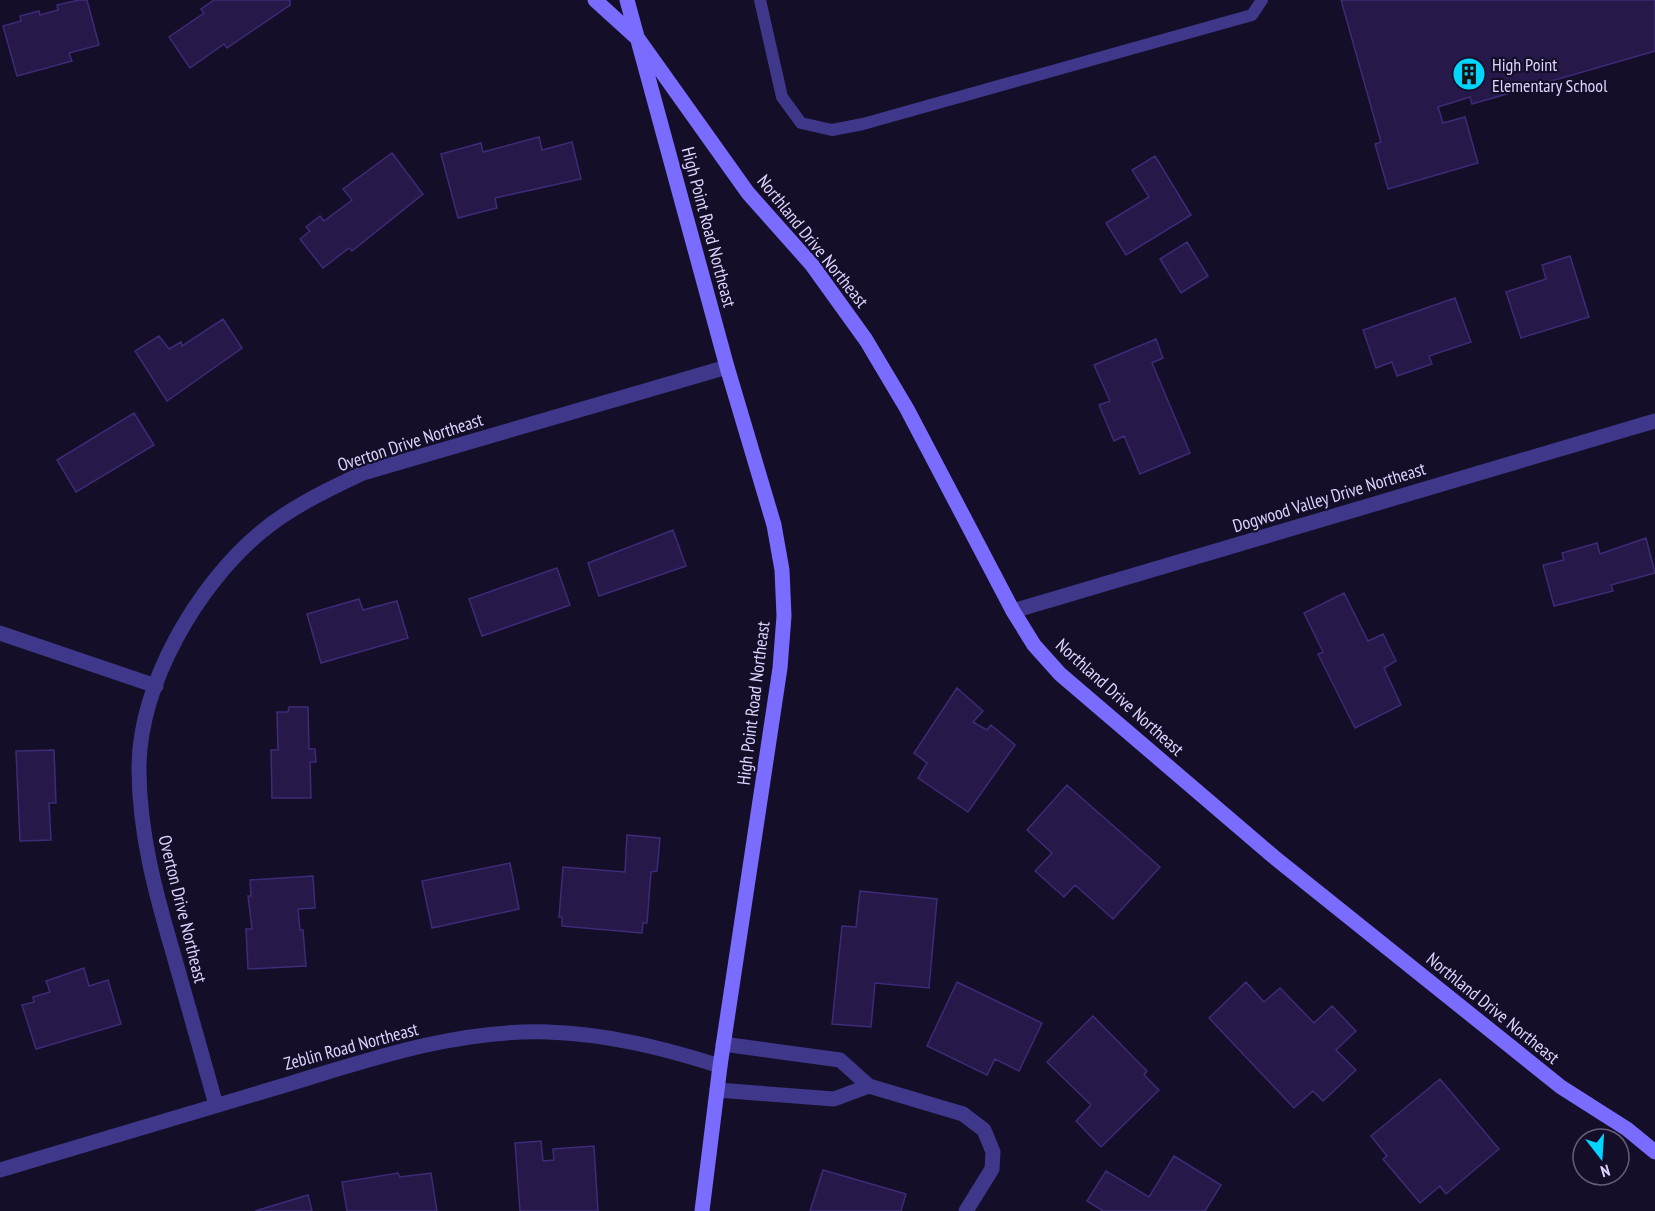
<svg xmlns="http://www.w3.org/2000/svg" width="1655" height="1211" font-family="'PT Sans Narrow',sans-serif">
	<rect width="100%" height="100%" fill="#140e28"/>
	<!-- building -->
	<path fill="#26194a" stroke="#3e2a77" stroke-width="1.5" d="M79,0H87L99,45L69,53L72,61L17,76L3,26L21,21L20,16L39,11L40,15L58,10L57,5Z
		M214,0H290V5L227,48L224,44L190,68L169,37L204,13L201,9Z
		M1341,0H1655V51L1472,104L1470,97L1438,107L1443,123L1465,117L1478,163L1388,189L1375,144L1381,142Z
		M539,137L542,150L572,142L581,179L495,198L497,208L458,218L441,154L481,143L483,152Z
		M392,153L423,194L352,251L349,248L323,268L300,239L310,231L306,227L320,216L324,221L352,200L343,189Z
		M1155,156L1191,215L1126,255L1106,223L1149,197L1132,170Z
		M1187,242L1208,276L1181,293L1160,259Z
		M1570,256L1589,317L1521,338L1506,292L1546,279L1542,265Z
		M1455,298L1471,342L1429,356L1432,364L1397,376L1392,362L1376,368L1363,330Z
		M223,319L242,348L167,401L135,351L159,336L169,349L181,342L182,346Z
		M1156,339L1163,358L1152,363L1190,453L1140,474L1124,436L1114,441L1099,405L1110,401L1094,365Z
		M134,413L154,445L76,492L57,460Z
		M673,530L686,566L599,596L588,563Z
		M1646,538L1655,573L1611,585L1613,591L1554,606L1543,565L1564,560L1562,553L1597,543L1600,554Z
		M557,568L570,605L482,636L469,599Z
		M1344,593L1368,641L1383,634L1396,661L1384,668L1401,705L1355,728L1318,654L1323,652L1304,613Z
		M359,599L363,610L397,601L408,638L321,663L307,614Z
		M957,688L983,711L973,722L987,730L991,725L1015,745L968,812L918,778L927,763L914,753Z
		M289,707H308L309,749H315L316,762H310L311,798H272L271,750H278L277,712H288Z
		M54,750L56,803H49L51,840L20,841L16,751Z
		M1067,785L1160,867L1113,919L1075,885L1064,897L1035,871L1052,853L1027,830Z
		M627,835L660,838L657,871L651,872L647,923H643L642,933L562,926V917H559L563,867L625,872Z
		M510,863L519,909L432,928L422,881Z
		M313,876L315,908L298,909L300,930H303L306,966L248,969L246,929H252L248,896H251L250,880Z
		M860,891L937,899L929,988L875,983L871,1027L832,1024L842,926L856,927Z
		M84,968L89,986L108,980L121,1024L36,1049L22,1005L34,1002L33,997L50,992L46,981Z
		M957,982L1042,1023L1019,1071L995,1059L987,1075L927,1046Z
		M1246,982L1264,1002L1280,988L1314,1023L1332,1006L1356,1031L1336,1050L1356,1070L1323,1101L1313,1091L1294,1108L1209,1018Z
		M1093,1016L1147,1071L1144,1075L1159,1090L1101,1147L1076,1121L1091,1105L1047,1062Z
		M1440,1079L1499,1149L1446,1194L1440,1186L1420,1203L1383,1159L1387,1156L1371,1136Z
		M541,1141L543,1161L554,1160L553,1149L594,1146L598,1211H520L515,1143Z
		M1174,1156L1221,1185L1205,1211H1103L1087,1201L1106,1171L1149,1197Z
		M823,1170L906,1194L901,1211H810Z
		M398,1173L400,1177L431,1173L437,1211H347L342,1182Z
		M308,1195L312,1211H255Z"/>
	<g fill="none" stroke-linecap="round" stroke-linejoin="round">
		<!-- lane -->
		<path stroke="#3f3789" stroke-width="12" d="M760,0L782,97L801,123L832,130L863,124L1252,15L1262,0"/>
		<!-- street -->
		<path stroke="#3f3789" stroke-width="15" d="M1013,611L1655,421
			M0,633L156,686
			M723,1044L840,1060L869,1086L963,1114L984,1130L993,1152L992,1169L966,1211
			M717,1090L834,1099L869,1086
			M216,1105C202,1056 188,1006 174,956C156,895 139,833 139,769C139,685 197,585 261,532C291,507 327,490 363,473L727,367
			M0,1170C94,1142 188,1114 282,1086C368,1060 456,1029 548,1032C608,1034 663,1048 720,1066"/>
		<!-- secondary -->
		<path stroke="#796cff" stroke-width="15" d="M595,0L639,40L748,193L812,265L866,340L907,409L1013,611L1034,645L1060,674L1274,857L1561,1087L1627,1129L1655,1152
			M627,0L727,367L774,525L782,570L784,616L780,668L720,1066L702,1211"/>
	</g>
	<!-- icons -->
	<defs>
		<g id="building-disc" transform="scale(1.725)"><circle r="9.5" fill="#01d6ff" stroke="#140e28"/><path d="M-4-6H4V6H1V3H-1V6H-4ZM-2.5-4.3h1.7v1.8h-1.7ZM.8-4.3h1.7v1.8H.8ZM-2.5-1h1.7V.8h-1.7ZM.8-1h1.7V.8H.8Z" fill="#111"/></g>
	</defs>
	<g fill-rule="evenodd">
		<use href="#building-disc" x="1469" y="74"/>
	</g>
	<g text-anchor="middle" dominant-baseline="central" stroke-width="4.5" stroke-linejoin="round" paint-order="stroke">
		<!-- poi labels -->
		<g font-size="18" fill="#ddd5ff" stroke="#140e28" text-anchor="start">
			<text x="1492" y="64">High Point<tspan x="1492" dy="21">Elementary School</tspan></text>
		</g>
		<!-- street labels -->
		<g font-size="18" fill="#ddd5ff" stroke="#140e28">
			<text transform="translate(709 227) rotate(75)">High Point Road Northeast</text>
			<text transform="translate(813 241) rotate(51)">Northland Drive Northeast</text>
			<text transform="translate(410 442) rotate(-18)">Overton Drive Northeast</text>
			<text transform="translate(1329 497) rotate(-17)">Dogwood Valley Drive Northeast</text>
			<text transform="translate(1120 697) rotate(42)">Northland Drive Northeast</text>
			<text transform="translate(753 703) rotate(-83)">High Point Road Northeast</text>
			<text transform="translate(183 909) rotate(76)">Overton Drive Northeast</text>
			<text transform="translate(1493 1008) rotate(39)">Northland Drive Northeast</text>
			<text transform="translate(351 1046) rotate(-15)">Zeblin Road Northeast</text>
		</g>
	</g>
	<!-- north arrow -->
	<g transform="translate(1601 1157) rotate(163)"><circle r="28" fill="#140e28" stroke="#645e7e" stroke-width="1.5"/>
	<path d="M0-4.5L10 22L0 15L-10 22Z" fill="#01d6ff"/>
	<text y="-9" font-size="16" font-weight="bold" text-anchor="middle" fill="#ddd5ff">N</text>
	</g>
</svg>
